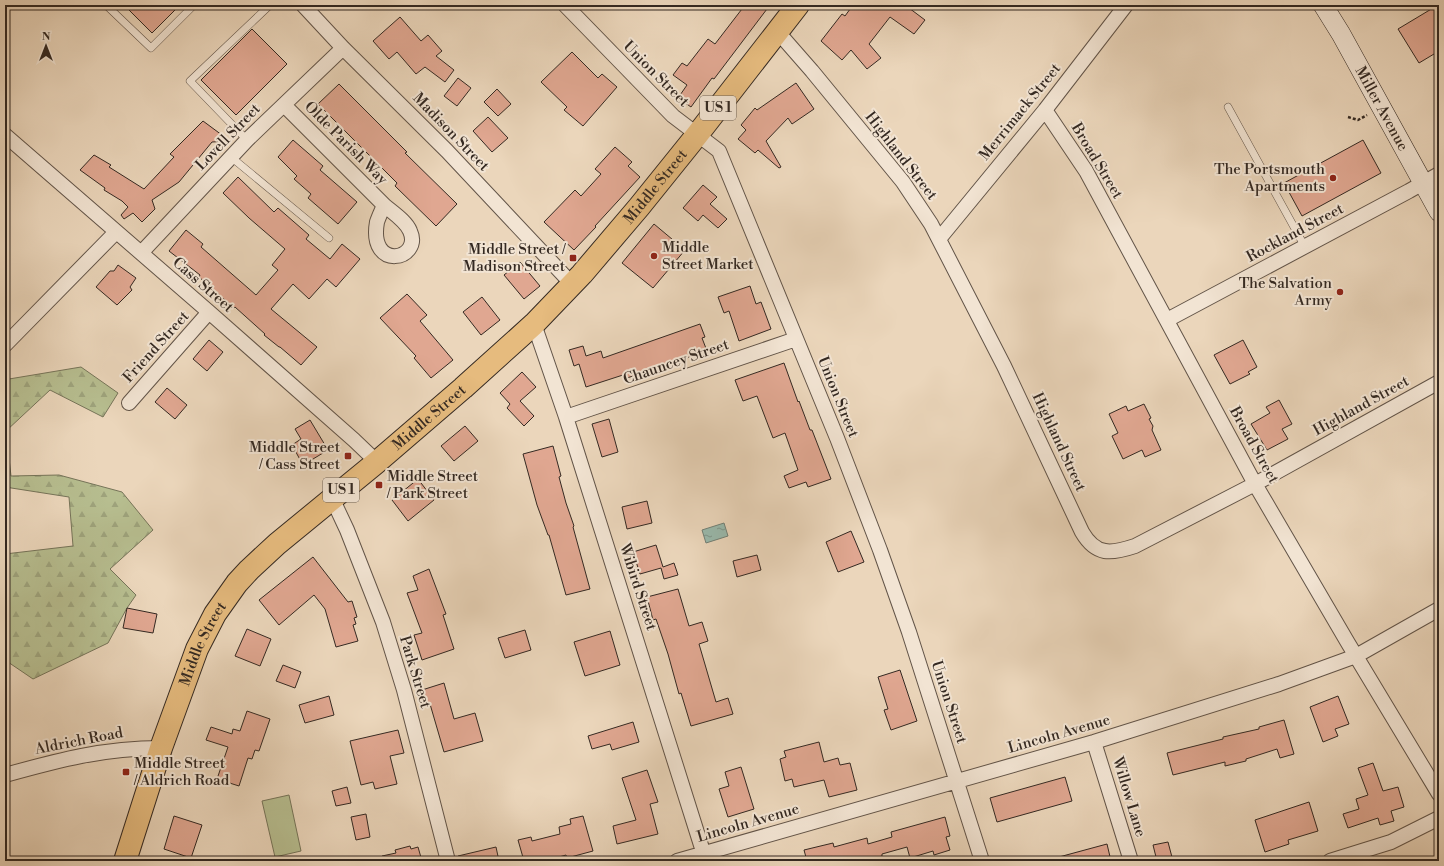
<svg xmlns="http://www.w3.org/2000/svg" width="1444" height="866" font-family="'Libre Bodoni',serif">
	<defs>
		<pattern id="forest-firs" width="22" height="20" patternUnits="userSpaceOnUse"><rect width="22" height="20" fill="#b7be90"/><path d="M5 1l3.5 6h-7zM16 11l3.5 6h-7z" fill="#9ea37c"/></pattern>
		<pattern id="water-ripples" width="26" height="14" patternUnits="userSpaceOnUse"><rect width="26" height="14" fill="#99b9ac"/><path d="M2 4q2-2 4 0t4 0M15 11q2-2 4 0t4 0" fill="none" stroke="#7e968c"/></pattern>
	</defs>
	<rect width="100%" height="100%" fill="#ebd6bb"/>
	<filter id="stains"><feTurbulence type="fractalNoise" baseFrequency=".005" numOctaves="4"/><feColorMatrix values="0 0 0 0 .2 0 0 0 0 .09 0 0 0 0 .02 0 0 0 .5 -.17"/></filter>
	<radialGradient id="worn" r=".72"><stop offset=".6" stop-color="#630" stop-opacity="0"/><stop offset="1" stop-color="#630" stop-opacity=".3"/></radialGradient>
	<!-- forest -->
	<path fill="url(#forest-firs)" stroke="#767459" d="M81,367L118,393L103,417L50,390L6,431L11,476L59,475L122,492L153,530L110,569L136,595L127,608L108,643L33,679L5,660V554L73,546L69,497L5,487V382L9,379Z"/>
	<!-- pitch -->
	<path fill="#b7be90" stroke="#767459" d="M289,795L301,851L275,857L262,801Z"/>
	<!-- water -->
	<path fill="url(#water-ripples)" stroke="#717f75" d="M724,523L728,536L706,543L702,530Z"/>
	<!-- building -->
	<path fill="#e0a791" stroke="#342922" d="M124,5H180L152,33Z
		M745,5H770L714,79L712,78L691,107L678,98L687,85L673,75L682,63L687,66L708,39L715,44Z
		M853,5H905L925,20L914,34L890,17L869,44L881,58L867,69L851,50L842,60L821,41L842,14L845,16Z
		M1438,5H1439V51L1419,63L1398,29Z
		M400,17L421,41L428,35L442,51L436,56L454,70L445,82L425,67L416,74L397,52L389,59L373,41Z
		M252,29L287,64L236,115L201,80Z
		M572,52L598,78L602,74L617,87L583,126L564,110L567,107L541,82Z
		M458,78L471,88L457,106L444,96Z
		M796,83L814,109L792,124L788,118L766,141L781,167L779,168L758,150L755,153L738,139L746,130L741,125L755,108L757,110Z
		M339,84L407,152L405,153L457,204L436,226L395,186L397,183L318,104Z
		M497,89L511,104L498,116L484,102Z
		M488,117L508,138L492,152L473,131Z
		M203,121L230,141L212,142L179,182L152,200L155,209L142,222L133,213L124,219L121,215L128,207L122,201L104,190L105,188L80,170L94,155L111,165L109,167L144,189L174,157L170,154Z
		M293,140L323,166L320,170L357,202L338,224L308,198L311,194L294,179L297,176L278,157Z
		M1363,140L1381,173L1302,216L1284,183Z
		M615,147L632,162L628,166L640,177L595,226L596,227L574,250L544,222L575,190L581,196L601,174L595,169Z
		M238,177L274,212L278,208L309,235L306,239L330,259L342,244L360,259L336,287L327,279L309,299L293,284L271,309L317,347L301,365L280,347H279L264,335L265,334L235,307L234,308L199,277L200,275L169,251L186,230L203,244L201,247L256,295L278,270L272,265L285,249L249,218L223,193Z
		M703,185L717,197L710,204L727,219L718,228L703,215L698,221L683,208Z
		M654,224L685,250L653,288L622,263Z
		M520,262L540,286L524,299L504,275Z
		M118,265L136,278L130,287L132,290L117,305L96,287L110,271H114Z
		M750,286L756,304L761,302L771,329L739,341L729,311L724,313L718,297Z
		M407,294L427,315L420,321L453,360L431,378L414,358L416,356L380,318Z
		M482,297L500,320L481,335L463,312Z
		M700,324L705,337L702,338L707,351L627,378L626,374L586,387L579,364L574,366L569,350L583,346L586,356L601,351L603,358Z
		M209,340L223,352L207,371L193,359Z
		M1243,340L1257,367L1248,372L1250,374L1230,384L1214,355Z
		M784,363L798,402L799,401L810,430H812L831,479L808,487L806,482L789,488L784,476L798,470L785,433L773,438L757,396L743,401L735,380Z
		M522,372L536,387L520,401L534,416L524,426L507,408L510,404L500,393Z
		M167,388L187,405L175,419L155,402Z
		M1279,400L1292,424L1282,429L1288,439L1267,450L1251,424L1270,413L1266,407Z
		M1144,404L1151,418L1149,419L1153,426L1152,430L1161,450L1145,457L1142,450L1123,459L1112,436L1118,433L1109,414L1126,406L1128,411Z
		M609,419L618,452L602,457L592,424Z
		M310,420L328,450L303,465L292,445L301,439L295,429Z
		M465,426L478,441L454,461L441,446Z
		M553,446L561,476L559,477L566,503L574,526L573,527L590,589L566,595L549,535H548L537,505L523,454Z
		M418,479L434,500L408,521L392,500Z
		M647,501L652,523L627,529L622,507Z
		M851,531L864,562L838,572L826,542Z
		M656,545L663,567L674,563L678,575L664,579L661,568L640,574L633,552Z
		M757,555L761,570L737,577L733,561Z
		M313,557L348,602L352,601L357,617L354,618L356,624L353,625L358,641L336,647L325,609L314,595L279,625L259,600Z
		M429,569L446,614L443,615L454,649L422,660L414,635L422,633L407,593L418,590L413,576Z
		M678,589L689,626L702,622L708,641L699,644L716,702L728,698L733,714L691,726L681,693L679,694L668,654L656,619L653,620L647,597Z
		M127,608L157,614L153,633L123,628Z
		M247,629L271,639L260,666L235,656Z
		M525,630L531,650L505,658L498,638Z
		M610,631L620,665L585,676L574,642Z
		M283,665L301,672L295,688L276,681Z
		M900,670L917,721L891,730L884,710L888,709L878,677Z
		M444,683L454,719L475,713L483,741L444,752L430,704L427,705L422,690Z
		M329,696L334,715L305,723L299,705Z
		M1338,696L1349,724L1335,729L1338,736L1323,742L1310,707Z
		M247,711L270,719L259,751L255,750L252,759L248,758L239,786L217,779L228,747L206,740L211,727L232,734L233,729L240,731Z
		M1284,720L1294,754L1280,758L1277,749L1246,759V761L1225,766V762L1173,775L1167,753L1223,739V737L1259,729V727Z
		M633,722L639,742L612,750L610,744L592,749L588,736Z
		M398,730L404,753L390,756L397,784L375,789L373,782L361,785L350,741Z
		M819,742L824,762L838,758L840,765L850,763L857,790L829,797L824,780L794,787L792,779L785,781L780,759L786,757L784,751Z
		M1373,763L1383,791L1398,787L1404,807L1391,811L1394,821L1380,825L1378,818L1348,828L1343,814L1359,809L1356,799L1368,795L1358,768Z
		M741,767L754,809L728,817L719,789L729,786L725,772Z
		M647,770L658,802L650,804L658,834L617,844L613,826L636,820L622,778Z
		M1065,777L1072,801L997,822L990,798Z
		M347,787L351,803L336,806L332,791Z
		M1309,802L1318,831L1288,840L1289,844L1265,852L1255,820Z
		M366,814L370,837L356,840L351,817Z
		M174,816L202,825L191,858L164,849Z
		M583,816L593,851L567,858L566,855L545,861H524L518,840L531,837L532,841L560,834L559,827L571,824L570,819Z
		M945,817L950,836L946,837L950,850L934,855L933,851L910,858L907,847L882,854V856L865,861H807L804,850L833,843L834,847L867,838L868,844L892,837L891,832Z
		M1168,842L1173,861H1157L1153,845Z
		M1107,844L1111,861H1059V857Z
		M410,846L411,849L418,847L422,861H382V856L396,853L395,850Z
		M496,847L499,861H459L458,856Z"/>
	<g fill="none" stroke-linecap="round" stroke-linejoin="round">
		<!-- lane casing -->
		<g stroke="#625448" stroke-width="8">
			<path id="lane" d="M106,5L151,48L194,5
				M1228,107L1305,247
				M247,140L190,81L270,5
				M231,157L329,238"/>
		</g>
		<!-- street casing -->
		<g stroke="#625448" stroke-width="16">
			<path id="street" d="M303,5L343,48L447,151L572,284
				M565,5L673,116L719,151L837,438L880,550L909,632L982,861
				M777,31L812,71L903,182L931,224L1004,366L1082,532C1096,556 1111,554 1135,546L1255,484L1439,382
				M284,105L384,205C382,210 379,216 377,222C368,272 423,260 410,231C406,221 392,212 384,205
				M1045,110L1086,171L1255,484L1348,643L1439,794
				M5,135L209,312L354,440L377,462
				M939,239L1045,110L1126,5
				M141,253L247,140L343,48
				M1167,320L1409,191L1439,174
				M534,324L566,417L706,861
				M5,345L116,232
				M129,403L209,312
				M566,417L796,339
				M332,498L347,530L383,622L404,690L448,861
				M1094,742L1131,861
				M5,775C59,760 104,748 161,748
				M677,861L1094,742L1279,684L1356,656L1439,609
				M1330,861L1391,842L1439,818"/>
		</g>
		<!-- secondary casing -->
		<g stroke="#342922" stroke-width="20">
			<g id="secondary">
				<path id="s1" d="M1323,5L1341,34L1439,212"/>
			</g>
		</g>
		<!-- primary casing -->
		<g stroke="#342922" stroke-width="24">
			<g id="primary">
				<path id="s2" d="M125,861L161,748L197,649L215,614L237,583L249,570L277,544L377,462L463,388L534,324L582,274L639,207L697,135L798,5"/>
			</g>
		</g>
		<!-- path -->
		<path stroke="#342922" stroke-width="2.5" stroke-dasharray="3 2" stroke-linecap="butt" d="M1348,117L1358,120L1367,115"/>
		<!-- lane -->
		<use href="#lane" stroke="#f2e4d3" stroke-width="7"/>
		<!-- street -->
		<use href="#street" stroke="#f2e4d3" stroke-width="14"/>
		<!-- secondary -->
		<use href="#secondary" stroke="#f2e4d3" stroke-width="19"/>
		<!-- primary -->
		<use href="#primary" stroke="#e6bb7e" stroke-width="22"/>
	</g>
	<!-- markers -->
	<g fill="#8f2418" stroke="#f2e4d3" stroke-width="1.5">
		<circle cx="1333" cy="178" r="4"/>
		<circle cx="654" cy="256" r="4"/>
		<rect x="569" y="254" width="8" height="8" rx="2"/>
		<circle cx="1340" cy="292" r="4"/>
		<rect x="344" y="452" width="8" height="8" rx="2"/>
		<rect x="375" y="481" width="8" height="8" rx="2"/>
		<rect x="122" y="768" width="8" height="8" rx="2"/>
	</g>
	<g text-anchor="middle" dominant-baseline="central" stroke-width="4" stroke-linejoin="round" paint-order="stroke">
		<!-- shield labels -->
		<g fill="#f2e4d3" stroke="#6d6157" stroke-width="1">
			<rect x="700" y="96" width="36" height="24" rx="3"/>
			<rect x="323" y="478" width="36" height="24" rx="3"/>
		</g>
		<g font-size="14" font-weight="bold" fill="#342922">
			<text x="718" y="108">US 1</text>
			<text x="341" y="490">US 1</text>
		</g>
		<!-- street labels -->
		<g font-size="15" fill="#342922" stroke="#f2e4d3">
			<text transform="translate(656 74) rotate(45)">Union Street</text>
			<text stroke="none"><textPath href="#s1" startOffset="119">Miller Avenue</textPath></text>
			<text transform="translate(1020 112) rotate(-51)">Merrimack Street</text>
			<text transform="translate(451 132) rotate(46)">Madison Street</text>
			<text transform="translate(228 137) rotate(-46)">Lovell Street</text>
			<text transform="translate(346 143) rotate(45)">Olde Parish Way</text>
			<text transform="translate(901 156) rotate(52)">Highland Street</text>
			<text transform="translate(1097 161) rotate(59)">Broad Street</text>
			<text stroke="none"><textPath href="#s2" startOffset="879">Middle Street</textPath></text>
			<text transform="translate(1295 233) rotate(-28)">Rockland Street</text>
			<text transform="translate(203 285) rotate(41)">Cass Street</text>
			<text transform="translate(156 347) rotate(-48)">Friend Street</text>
			<text transform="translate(676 362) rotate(-19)">Chauncey Street</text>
			<text transform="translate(838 397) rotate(68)">Union Street</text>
			<text transform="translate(1361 406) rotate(-29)">Highland Street</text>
			<text stroke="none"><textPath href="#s2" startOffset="555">Middle Street</textPath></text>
			<text transform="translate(1059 442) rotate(65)">Highland Street</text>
			<text transform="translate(1254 445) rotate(61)">Broad Street</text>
			<text transform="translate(638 587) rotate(72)">Wibird Street</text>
			<text stroke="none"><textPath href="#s2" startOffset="231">Middle Street</textPath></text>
			<text transform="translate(415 672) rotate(73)">Park Street</text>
			<text transform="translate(949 702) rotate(72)">Union Street</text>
			<text transform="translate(1059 734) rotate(-16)">Lincoln Avenue</text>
			<text transform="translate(79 741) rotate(-11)">Aldrich Road</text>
			<text transform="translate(1129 797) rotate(73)">Willow Lane</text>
			<text transform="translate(748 823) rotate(-16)">Lincoln Avenue</text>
		</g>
		<!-- poi labels -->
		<g font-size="15" fill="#342922" stroke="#f2e4d3" text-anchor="end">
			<text x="1325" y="169">The Portsmouth<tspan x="1325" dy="17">Apartments</tspan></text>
			<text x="662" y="247" text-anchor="start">Middle<tspan x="662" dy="17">Street Market</tspan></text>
			<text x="565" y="249">Middle Street /<tspan x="565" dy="17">Madison Street</tspan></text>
			<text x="1332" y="283">The Salvation<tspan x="1332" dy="17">Army</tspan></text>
			<text x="340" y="447">Middle Street<tspan x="340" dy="17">/ Cass Street</tspan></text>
			<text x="387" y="476" text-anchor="start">Middle Street<tspan x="387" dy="17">/ Park Street</tspan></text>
			<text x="134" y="763" text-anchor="start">Middle Street<tspan x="134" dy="17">/ Aldrich Road</tspan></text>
		</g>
	</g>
	<!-- margin -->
	<rect width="1444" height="866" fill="none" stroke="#ebd6bb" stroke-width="20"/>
	<rect x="6" y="6" width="1432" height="854" fill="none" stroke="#342922" stroke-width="2"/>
	<rect x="10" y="10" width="1424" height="846" fill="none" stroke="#342922"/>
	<!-- north arrow -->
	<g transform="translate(46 46)" stroke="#f2e4d3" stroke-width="3" paint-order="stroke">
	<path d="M0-3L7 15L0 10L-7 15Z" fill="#342922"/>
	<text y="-6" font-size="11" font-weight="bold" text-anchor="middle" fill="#342922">N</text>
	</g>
	<rect width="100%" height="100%" filter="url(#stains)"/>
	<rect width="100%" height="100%" fill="url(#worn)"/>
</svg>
